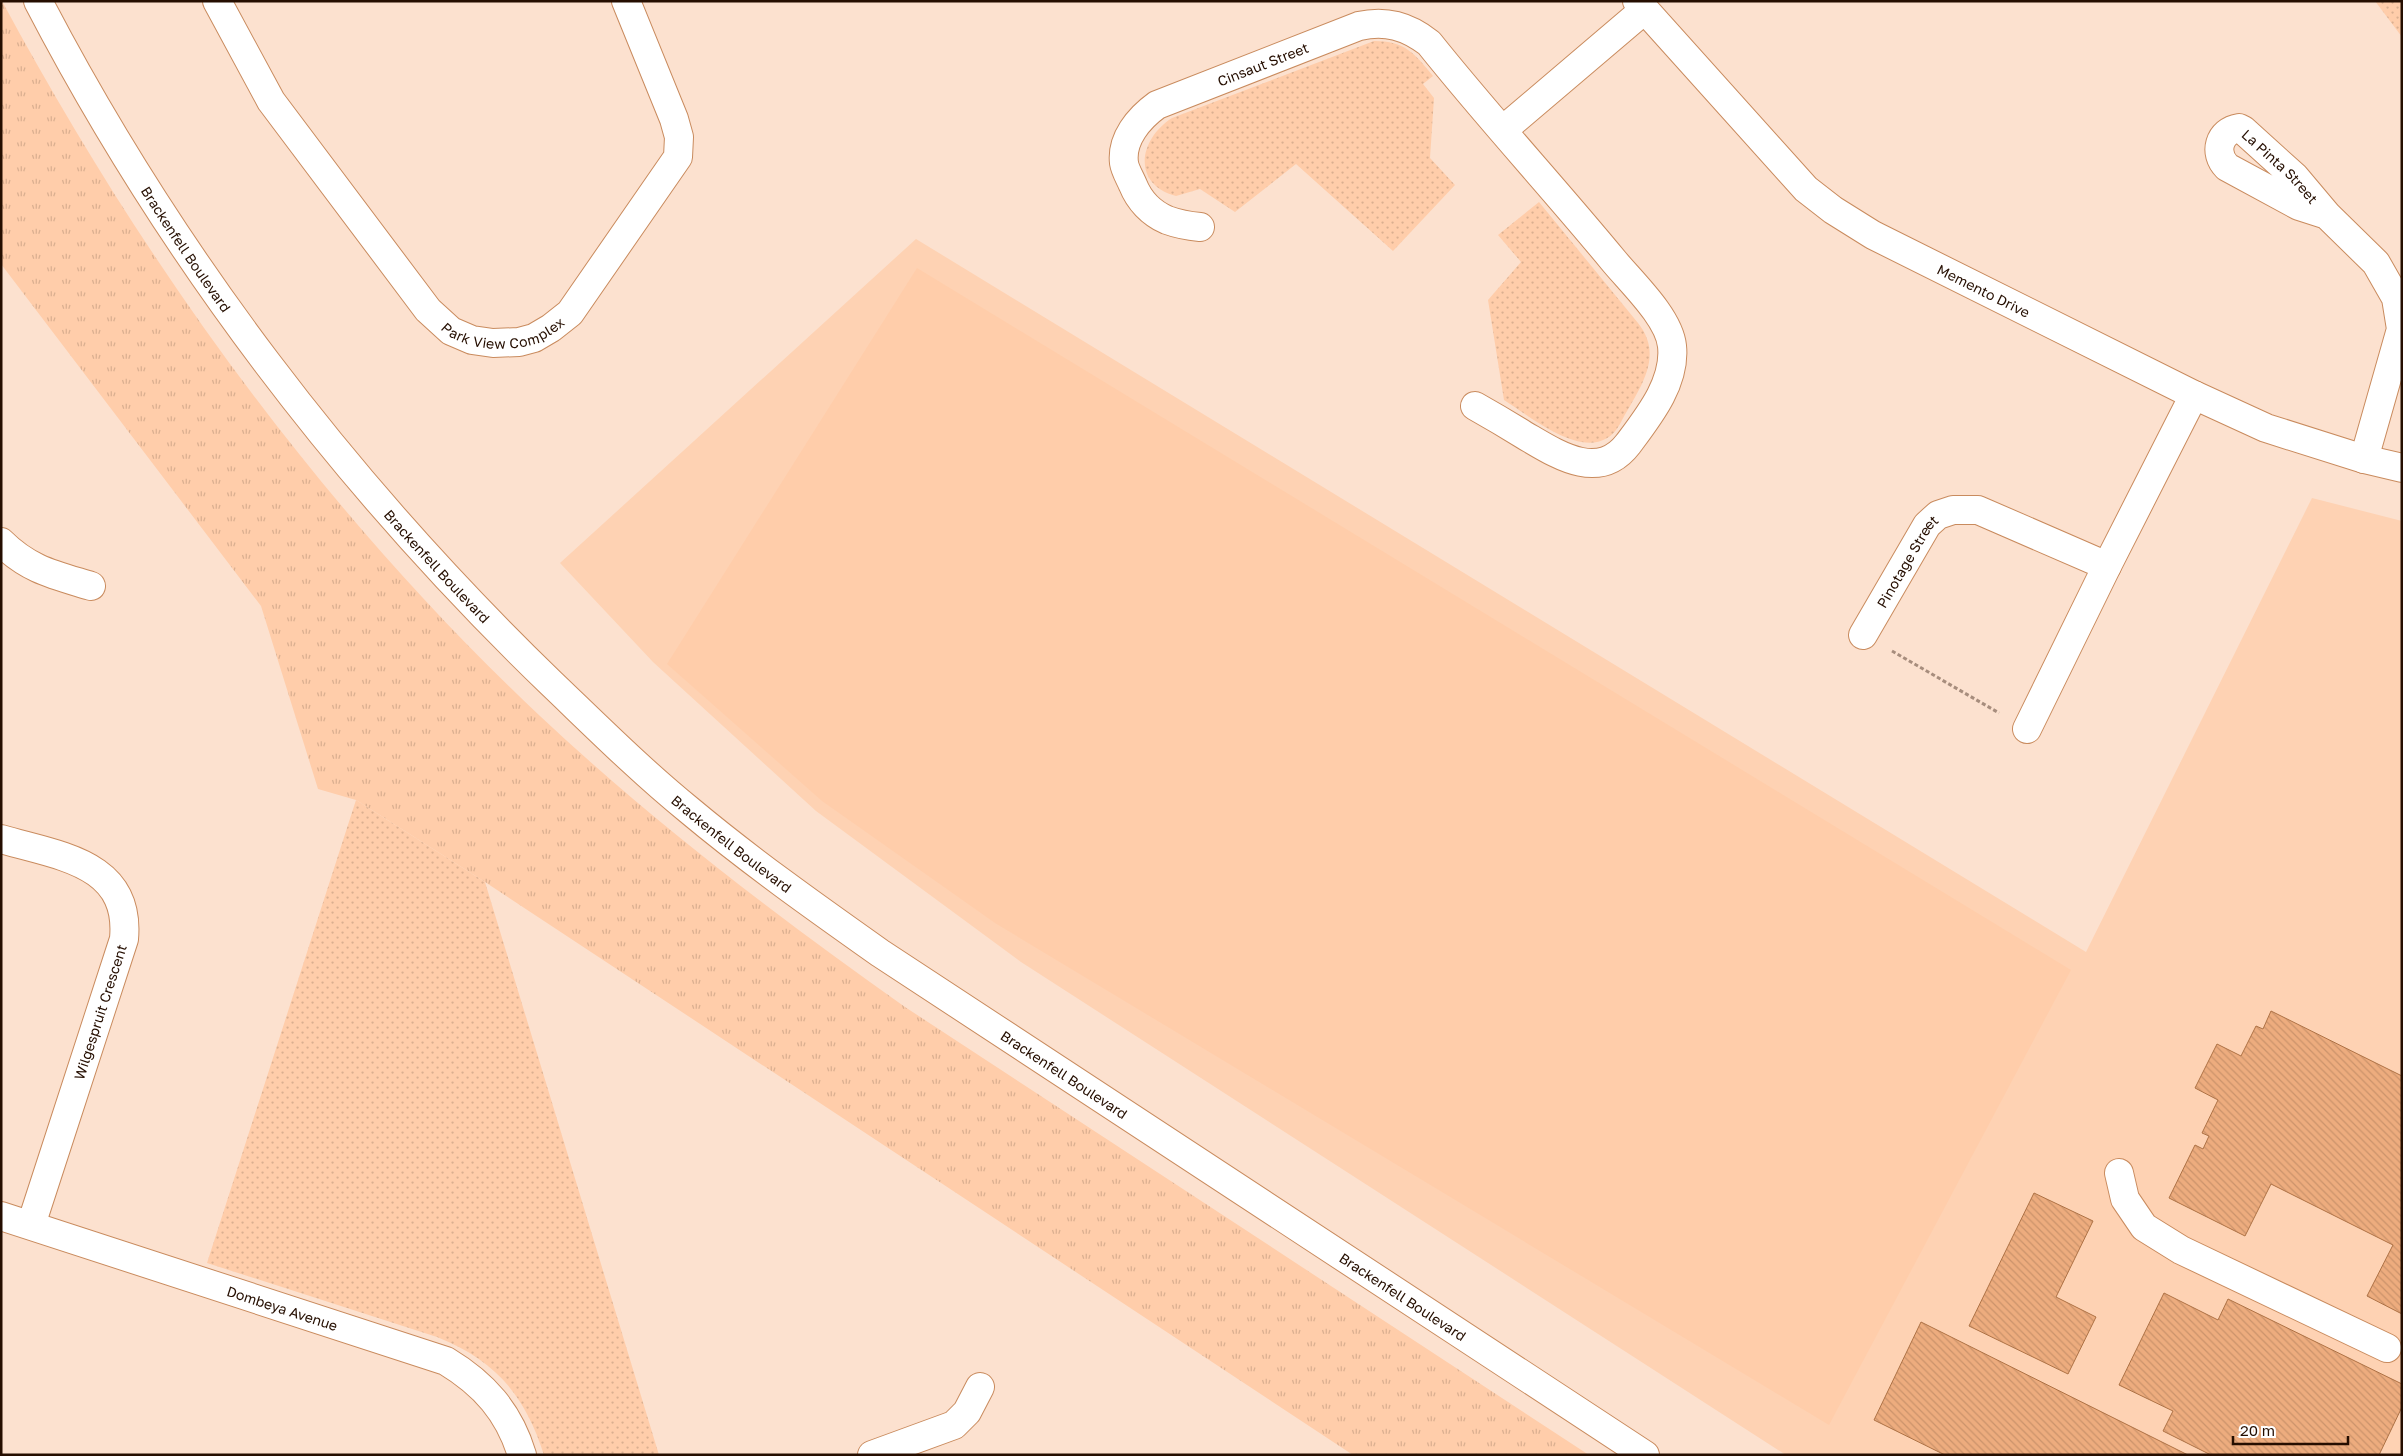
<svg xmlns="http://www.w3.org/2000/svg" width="2403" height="1456" font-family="'Golos Text',sans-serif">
	<defs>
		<pattern id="grass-tufts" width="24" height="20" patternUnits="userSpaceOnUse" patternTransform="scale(1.25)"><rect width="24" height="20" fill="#ffcdaa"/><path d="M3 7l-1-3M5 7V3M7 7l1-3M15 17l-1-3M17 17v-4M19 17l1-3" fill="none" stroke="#daaf90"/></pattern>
		<pattern id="park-dots" width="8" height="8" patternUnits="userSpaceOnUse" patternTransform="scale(1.25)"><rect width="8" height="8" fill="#ffcdaa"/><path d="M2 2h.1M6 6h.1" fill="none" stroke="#daaf90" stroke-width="1.8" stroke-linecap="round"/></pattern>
		<pattern id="building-back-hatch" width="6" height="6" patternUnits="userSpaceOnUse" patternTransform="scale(1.25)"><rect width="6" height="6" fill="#edac7e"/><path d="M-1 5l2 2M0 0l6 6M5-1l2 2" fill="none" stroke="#cb936b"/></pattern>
	</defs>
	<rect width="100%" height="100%" fill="#fce1cf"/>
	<!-- built -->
	<path fill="#fed2b3" d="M916,239L2086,952L2312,498L2402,521V1455H1786L1021,962L816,811L653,662L560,563Z"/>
	<!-- grass -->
	<path fill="url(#grass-tufts)" d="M2,1C144,265 321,510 540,716C654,823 778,917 905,1007L1589,1455H1353L485,882L356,800L318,789L261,606L1,264Z"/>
	<!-- park -->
	<path fill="url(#park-dots)" d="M2375,1H2402V37Z
		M1374,41C1405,41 1414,53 1433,76L1423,84L1434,98L1430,158L1455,185L1393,251L1296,164L1235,212L1200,189L1176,196C1131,184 1139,139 1172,118Z
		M1539,202L1638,323C1666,358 1637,391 1620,424C1594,470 1534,419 1504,400L1488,300L1521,262L1498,235Z
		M356,800L485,882L659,1455H544C525,1395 495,1360 437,1337L207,1263Z"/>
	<!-- pitch -->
	<path fill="#ffcdaa" d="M917,268L2071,970L1829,1425L995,923L822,801L667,664Z"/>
	<!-- building -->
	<path fill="url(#building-back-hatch)" stroke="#ae7245" d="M2271,1011L2402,1076V1314L2367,1296L2393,1245L2271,1184L2245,1236L2169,1198L2195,1145L2203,1149L2209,1136L2202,1133L2218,1100L2195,1088L2217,1044L2241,1056L2256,1026L2263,1029Z
		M2034,1193L2093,1221L2056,1297L2096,1317L2068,1374L1969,1326Z
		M2164,1293L2218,1320L2228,1299L2402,1384V1407L2379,1455H2211L2163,1431L2173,1411L2119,1385Z
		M1921,1322L2188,1455H1945L1874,1420Z"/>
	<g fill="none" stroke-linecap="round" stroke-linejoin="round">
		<!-- minor casing -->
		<g stroke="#c98b5e" stroke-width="30">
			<g id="minor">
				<path id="s1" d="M38,1C170,255 346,485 551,683C596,726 641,771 689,810C750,861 815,907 880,953L1645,1455"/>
				<path id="s2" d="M217,1L271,101L428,310L451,331L472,340L493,343L519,342L534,338L551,328L570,313L678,157L679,137L674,119L626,1"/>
				<path id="s3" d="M1637,1L1806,189L1833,210L1873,235L2194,395L2266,428L2364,459L2402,468"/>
				<path d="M1503,130L1644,10"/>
				<path id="s4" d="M2327,215L2299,206L2227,167C2213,153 2219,131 2239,128L2243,130L2295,177L2327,215L2376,263L2396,298L2401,329L2364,459"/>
				<path id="s5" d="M1200,227C1189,226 1178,224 1167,220C1151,213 1139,200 1133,185C1130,178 1125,170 1124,163C1121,139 1139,118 1157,105L1359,26C1386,20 1407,26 1429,43C1488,117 1552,186 1613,260C1631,282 1669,317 1672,346C1676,382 1649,416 1628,444C1598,483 1555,453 1524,435C1508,425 1491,415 1475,406"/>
				<path d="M1,542C29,570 55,575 91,586"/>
				<path id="s6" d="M1863,635L1927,525L1938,515L1953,510H1978L2107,566"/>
				<path d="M2027,729L2107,566L2194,395"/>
				<path d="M1,839C58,856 131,862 124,939L31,1225"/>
				<path d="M2119,1173L2125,1199L2144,1227L2181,1250L2387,1348"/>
				<path id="s7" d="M1,1216L446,1361C484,1384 509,1412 522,1455"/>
				<path d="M872,1455L954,1425L967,1412L980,1387"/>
			</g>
		</g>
		<!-- path -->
		<path stroke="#a78d7d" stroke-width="3" stroke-dasharray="4 2.5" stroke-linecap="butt" d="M1892,651L1999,713"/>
		<!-- minor -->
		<use href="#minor" stroke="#fff" stroke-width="28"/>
	</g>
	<g text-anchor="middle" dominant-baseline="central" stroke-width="5" stroke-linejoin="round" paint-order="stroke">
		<!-- street labels -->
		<g font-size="14" fill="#250e00" stroke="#fff">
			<text stroke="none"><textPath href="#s5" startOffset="291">Cinsaut Street</textPath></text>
			<text stroke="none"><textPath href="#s4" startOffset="219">La Pinta Street</textPath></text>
			<text stroke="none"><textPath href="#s1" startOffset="289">Brackenfell Boulevard</textPath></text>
			<text stroke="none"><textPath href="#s3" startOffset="458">Memento Drive</textPath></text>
			<text stroke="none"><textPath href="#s2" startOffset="461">Park View Complex</textPath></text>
			<text stroke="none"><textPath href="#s6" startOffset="86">Pinotage Street</textPath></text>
			<text stroke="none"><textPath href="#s1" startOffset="694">Brackenfell Boulevard</textPath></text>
			<text stroke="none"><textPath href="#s1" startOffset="1099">Brackenfell Boulevard</textPath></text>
			<text transform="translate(100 1012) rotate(-72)">Wilgespruit Crescent</text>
			<text stroke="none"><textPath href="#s1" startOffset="1504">Brackenfell Boulevard</textPath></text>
			<text stroke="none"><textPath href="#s1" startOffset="1909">Brackenfell Boulevard</textPath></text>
			<text stroke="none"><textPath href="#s7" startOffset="296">Dombeya Avenue</textPath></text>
		</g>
	</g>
	<!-- border -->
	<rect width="2403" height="1456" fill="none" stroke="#250e00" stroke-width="5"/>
	<!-- scale -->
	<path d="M2233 1436v8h115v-8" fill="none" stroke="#250e00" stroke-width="2.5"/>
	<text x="2240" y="1436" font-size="15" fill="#250e00" stroke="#ffffff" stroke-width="4" paint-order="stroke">20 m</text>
</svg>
